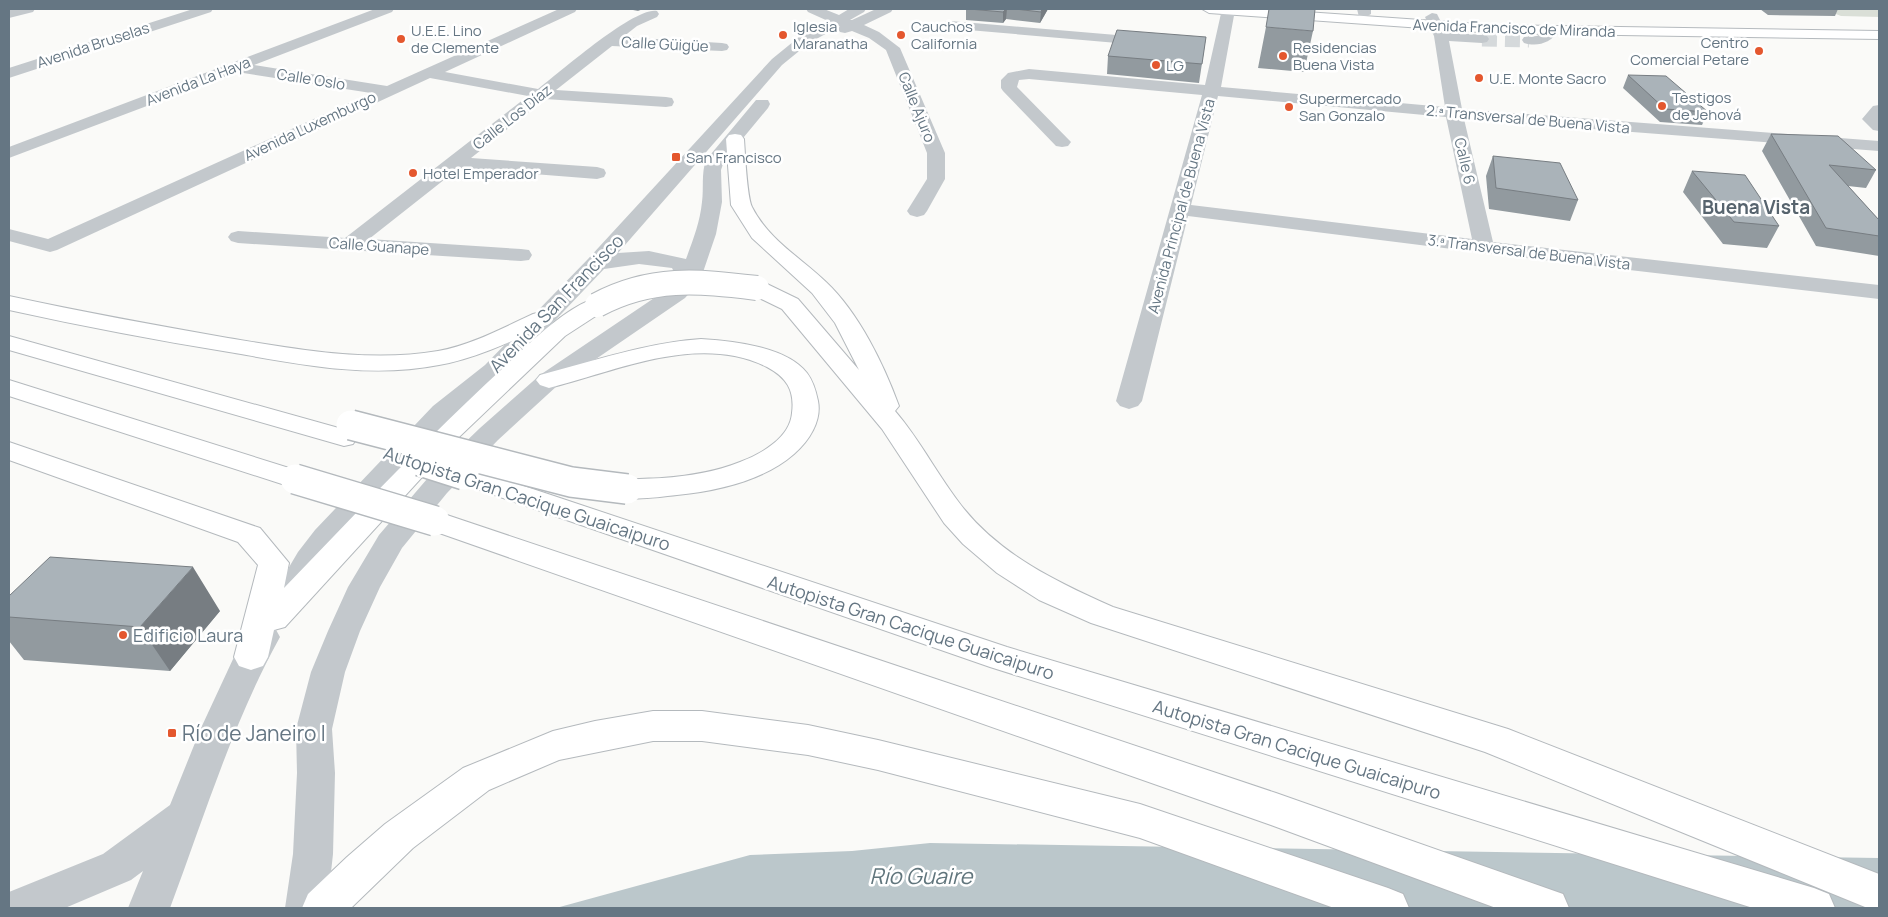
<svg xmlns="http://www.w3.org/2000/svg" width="1888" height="917" font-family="Manrope,sans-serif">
	<rect width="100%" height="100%" fill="#fafaf8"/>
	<!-- green -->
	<path fill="#dadfd7" d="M1823,9H1879V17L1841,16Z"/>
	<!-- water -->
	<path fill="#bbc7cb" d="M930,843L1879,858V908H556L750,855L852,851Z"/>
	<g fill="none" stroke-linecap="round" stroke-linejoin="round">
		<!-- minor-tunnel -->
		<path stroke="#d5d9db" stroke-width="15" stroke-dasharray="15 8" stroke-linecap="butt" d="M1482,39L1529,40"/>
		<!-- major casing -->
		<g stroke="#b5babe" stroke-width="2">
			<path id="major" d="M1202,9H1264L1493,25L1879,31V39L1493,33L1209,13Z"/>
		</g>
		<!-- highway casing -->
		<g stroke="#b4b9bd" stroke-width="2">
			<path id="highway" d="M735,134L741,135L744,139C745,153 747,197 752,207C768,239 801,258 826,282C859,313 884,365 899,406L895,411C921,441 939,478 964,509C1002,556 1059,583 1113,607L1508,729L1879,874V908L1865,907L1485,752L1091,623L1039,600L997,573L963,544L944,523L882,429L782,309L749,293L746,288L749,283L757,281L765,283L798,299L859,370L835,323L812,293L752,238L731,205L726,139L729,135Z
				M9,296C82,312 155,325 228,338C297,349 368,363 438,351C471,345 503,328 533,314L541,312L549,314L553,319L549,324C514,340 478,358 439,365C369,379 298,364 229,352C155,340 82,326 9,310Z
				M597,298L605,300L608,305L605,310L565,336L457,439L285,627L274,630L268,657L263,666L251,670L239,666L234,657L258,565L238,542L9,460V442L260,528L289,563L284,588C356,513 427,438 503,368C527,346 566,306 597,298Z
				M9,336L353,432L357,438L353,444L344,446L9,350Z
				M701,339C732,341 786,346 807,373C813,381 816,391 818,401C822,421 809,441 794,454C763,481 717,491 677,495C658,497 636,501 617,496L613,489L617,482C632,478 647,479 662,478C689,476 715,472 740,462C761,454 790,438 792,413C795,390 786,377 767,367C698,333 617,371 549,388L540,385L536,380L540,375C594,361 645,343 701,339Z
				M9,380L305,473L309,479L305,485L295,488L285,485L9,396Z
				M464,466L1007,647L1814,888L1829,894L1835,908H1753L990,667L454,481L450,475L454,469Z
				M435,511L1276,793L1563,894L1569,908H1496L1271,825L425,528L420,521L425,514Z
				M653,711H702L808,725L878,740L1140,804L1388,888L1403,894L1409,908H1334L1140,838L878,770L808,755L702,741H653L559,760L489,790L413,848L351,908H302L308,894L347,857L385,824L463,768L553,731L595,721Z"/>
		</g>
		<!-- minor -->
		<path fill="#c3c8cc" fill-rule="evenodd" d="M13,9H35L33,12L9,18V10Z
			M193,9H213L211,12L9,78V68Z
			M375,9H394L392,12L254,65L387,86L559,9H577L575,12L445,72L538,89C559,73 635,6 657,11L659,14L657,17L637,26L623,37L722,43L727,44L729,47L727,50L722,51L612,46L556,90L666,97L672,98L674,102L672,106L666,107L545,99L471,158L597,167L604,169L606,173L604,177L597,179L459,168L369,239L521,249L529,250L532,255L529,260L521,261L238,243L231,241L228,237L231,233L238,231L345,238L528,96L430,78L57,250L50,252L9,241V229L48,239L371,93L237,72L9,158V147Z
			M806,9H824L839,15L849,9H866L864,12L850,20H852L876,9H893L891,12L864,25L879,32L900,48L945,153V179L927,211L924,215L917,217L910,215L907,211L927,179V153L886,50L869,38L852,31L845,33L840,32L838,29L840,26L809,43L782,65L618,253L649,251L686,259C693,240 700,222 702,202C704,188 701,174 706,160L756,100H768L770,104L768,108L724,161L721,170L722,202L716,234L700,281L685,298L558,385L498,440L447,493L402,548L380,587L360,631L345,672L332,729L335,773L333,854L327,908H285L293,854L297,773L296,729L311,672L328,631L348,587L379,535L427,479L480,428L540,375L669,288L678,280L672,268L639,264L604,269L503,375L451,418L337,544L321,566L299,604L288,608L277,604L272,596L298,552L315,530L433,406L485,365L588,259L772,59L799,37L828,21L808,12Z
			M1222,9L1235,10L1221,87L1445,107L1434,36L1425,17L1432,13L1437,14L1446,32L1482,35L1487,36L1489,39L1487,42L1482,43L1449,41L1462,109L1879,141V151L1464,119L1493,242L1879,285V299L1484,253L1188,216L1142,401L1138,406L1129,409L1120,406L1116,401L1202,95L1029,79L1019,80L1017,87L1071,142L1068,146L1062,147L1056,146L1003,91L1001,88V80L1008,73L1029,69L1205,85ZM1218,96L1446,117L1472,239L1191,205Z
			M1357,9H1371V14L1364,18L1359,17Z
			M950,21L1152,38L1157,39L1159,42L1157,45L1152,46L945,28L943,25L945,22Z
			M1552,27L1557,28L1559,31C1550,43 1538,47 1524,43L1522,40L1524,37L1537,36Z
			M1879,105V131L1873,130L1862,119L1873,106Z
			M263,625L275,628L280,637C233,722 204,817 170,908H128L143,871L131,880L65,908H9V892L103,854L170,805L201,728L234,657L251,628Z"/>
		<!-- major -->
		<use href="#major" fill="#fff" fill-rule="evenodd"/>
		<!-- highway -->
		<use href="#highway" fill="#fff" fill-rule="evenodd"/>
		<!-- highway-bridge-far1 casing -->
		<g stroke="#b4b9bd" stroke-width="26" stroke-linecap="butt">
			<path id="highway-bridge-far1" d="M597,305C651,276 698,281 757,288"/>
		</g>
		<!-- highway-bridge casing -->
		<g stroke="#b4b9bd" stroke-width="32" stroke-linecap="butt">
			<path id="highway-bridge" d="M351,425L571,482L627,489
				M420,461L464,475
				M295,479L435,521"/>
		</g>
		<!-- highway-bridge-far1 -->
		<use href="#highway-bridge-far1" stroke="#fff" stroke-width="24"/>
		<!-- highway-bridge -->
		<use href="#highway-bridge" stroke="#fff" stroke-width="29"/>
	</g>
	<!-- wall -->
	<path fill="#929a9f" d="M628,9H643L638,11Z
		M966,9H1048L1040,23L1006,19L1003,23L966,20Z
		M1760,9H1838L1835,16L1768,15Z
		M1266,27L1313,31L1304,72L1258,68Z
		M1206,37L1199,83L1107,74L1108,56Z
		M1628,75L1708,112L1702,125L1660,122L1623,88Z
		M1771,134L1876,170L1866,188L1848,186L1879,220V256L1816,246L1762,151Z
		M1493,156L1578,200L1570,221L1489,209L1486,176Z
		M1692,171L1779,226L1767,248L1723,244L1683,192Z
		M9,596L220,611L170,671L24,660L9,641Z"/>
	<!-- shaded-wall -->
	<path fill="#777d82" d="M1006,9H1007L1006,19L1003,23V12Z
		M1042,9H1048L1040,23L1041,12Z
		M193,567L220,611L170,671L140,627Z"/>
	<!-- building -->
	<path fill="#aab3b9" stroke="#777d82" d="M969,9H1006L1003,12Z
		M1015,9H1042L1041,12Z
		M1269,9H1315L1313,31L1266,27Z
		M1117,30L1206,37L1202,64L1108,56Z
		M1628,75L1666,76L1708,112L1665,109Z
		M1771,134L1838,136L1876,170L1829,165L1879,220V236L1826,228Z
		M1493,156L1560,163L1578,200L1496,188Z
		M1692,171L1745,175L1779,226L1734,222Z
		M50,557L193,567L140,627L9,617V596Z"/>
	<!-- markers -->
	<g fill="#e4572e" stroke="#fff" stroke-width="2">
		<circle cx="783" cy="35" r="5"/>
		<circle cx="901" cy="35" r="5"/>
		<circle cx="401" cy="39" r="5"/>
		<circle cx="1759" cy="51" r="5"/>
		<circle cx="1283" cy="56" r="5"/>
		<circle cx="1156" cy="65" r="5"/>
		<circle cx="1479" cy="78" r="5"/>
		<circle cx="1662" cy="106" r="5"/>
		<circle cx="1289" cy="107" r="5"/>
		<rect x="671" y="152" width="10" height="10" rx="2.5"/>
		<circle cx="413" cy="173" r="5"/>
		<circle cx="123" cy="635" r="5"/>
		<rect x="167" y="728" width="10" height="10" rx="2.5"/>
	</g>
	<g text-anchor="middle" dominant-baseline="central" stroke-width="5" stroke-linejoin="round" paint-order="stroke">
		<!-- far-poi labels -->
		<g font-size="15" fill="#657683" stroke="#fff" text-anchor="start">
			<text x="793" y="26">Iglesia<tspan x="793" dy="17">Maranatha</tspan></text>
			<text x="911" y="26">Cauchos<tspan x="911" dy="17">California</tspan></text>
			<text x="411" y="30">U.E.E. Lino<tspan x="411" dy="17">de Clemente</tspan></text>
			<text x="1749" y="42" text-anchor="end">Centro<tspan x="1749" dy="17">Comercial Petare</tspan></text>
			<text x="1293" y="47">Residencias<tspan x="1293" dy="17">Buena Vista</tspan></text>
			<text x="1166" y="65">LG</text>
			<text x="1489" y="78">U.E. Monte Sacro</text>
			<text x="1672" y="97">Testigos<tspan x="1672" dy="17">de Jehová</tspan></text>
			<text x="1299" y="98">Supermercado<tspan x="1299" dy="17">San Gonzalo</tspan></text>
			<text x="686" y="157">San Francisco</text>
			<text x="423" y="173">Hotel Emperador</text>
		</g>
		<!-- far-street labels -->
		<g font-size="15" fill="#657683" stroke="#fff">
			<text transform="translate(1514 28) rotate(2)">Avenida Francisco de Miranda</text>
			<text transform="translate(665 44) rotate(3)">Calle Güigüe</text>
			<text transform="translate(93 45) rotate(-18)">Avenida Bruselas</text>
			<text transform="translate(311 79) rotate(9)">Calle Oslo</text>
			<text transform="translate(198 81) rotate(-21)">Avenida La Haya</text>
			<text transform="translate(917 107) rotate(68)">Calle Ajuro</text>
			<text transform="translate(512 117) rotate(-38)">Calle Los Díaz</text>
			<text transform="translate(1528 119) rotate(5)">2.ª Transversal de Buena Vista</text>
			<text transform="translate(310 126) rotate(-25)">Avenida Luxemburgo</text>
			<text transform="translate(1465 161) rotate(77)">Calle 6</text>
			<text transform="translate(1181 206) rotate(-75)">Avenida Principal de Buena Vista</text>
			<text transform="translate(379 246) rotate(4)">Calle Guanape</text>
			<text transform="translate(1529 252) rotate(7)">3.ª Transversal de Buena Vista</text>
		</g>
		<!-- street labels -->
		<g font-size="18" fill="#657683" stroke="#fff">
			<text transform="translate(556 303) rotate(-46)">Avenida San Francisco</text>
			<text transform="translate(527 498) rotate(18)">Autopista Gran Cacique Guaicaipuro</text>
			<text transform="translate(911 627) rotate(18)">Autopista Gran Cacique Guaicaipuro</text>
			<text transform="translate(1297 749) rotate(17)">Autopista Gran Cacique Guaicaipuro</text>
		</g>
		<!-- poi labels -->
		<g font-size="18" fill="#657683" stroke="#fff" text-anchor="start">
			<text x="133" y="635">Edificio Laura</text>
		</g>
		<!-- far-district labels -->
		<g font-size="19" font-weight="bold" fill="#57646e" stroke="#fff">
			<text x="1756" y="207">Buena Vista</text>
		</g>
		<!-- near-poi labels -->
		<g font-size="21" fill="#657683" stroke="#fff" text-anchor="start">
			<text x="182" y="733">Río de Janeiro I</text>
		</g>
		<!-- near-water labels -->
		<g font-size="22" font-style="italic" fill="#60757c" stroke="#fff">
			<text x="921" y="876">Río Guaire</text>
		</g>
	</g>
	<!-- border -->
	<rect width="1888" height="917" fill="none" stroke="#657683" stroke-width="20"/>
</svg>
